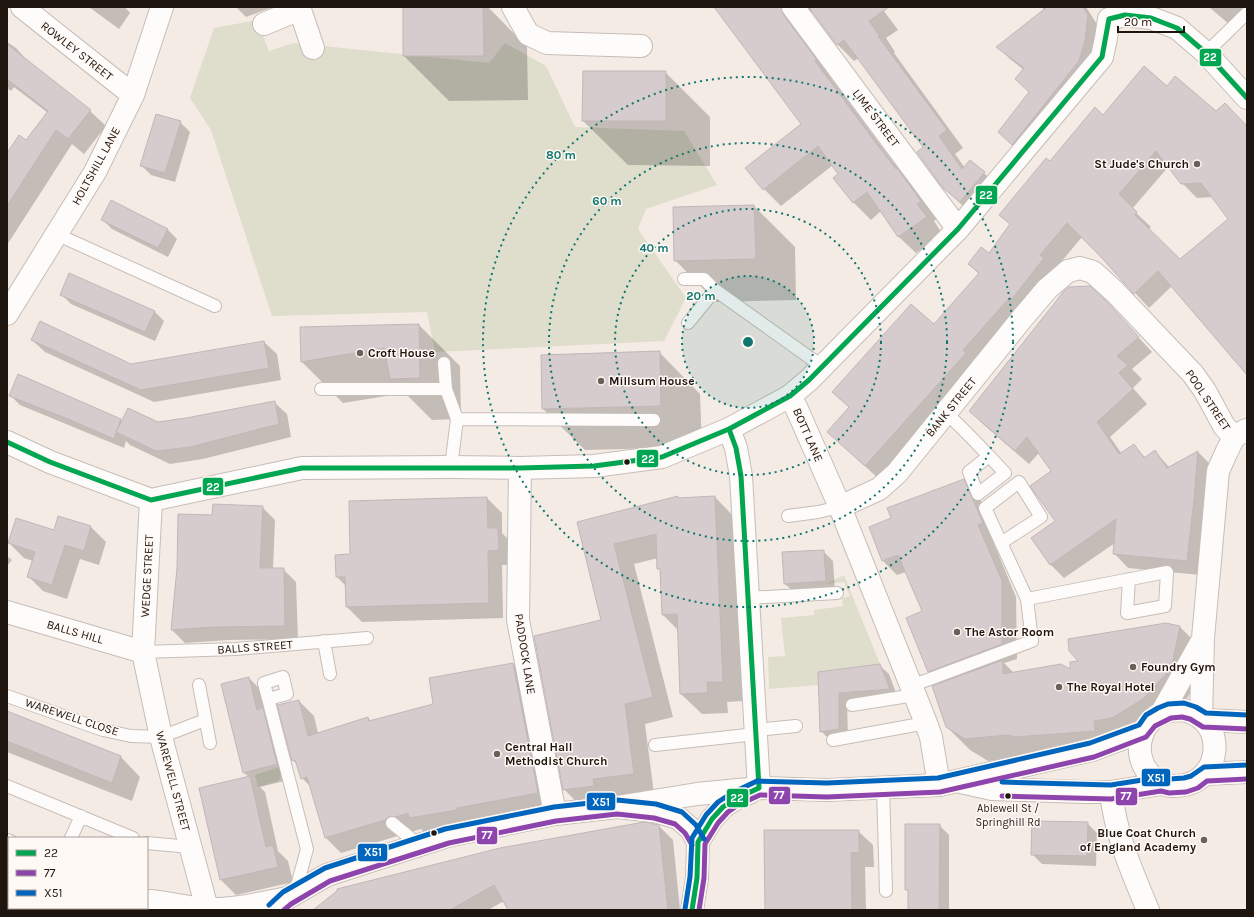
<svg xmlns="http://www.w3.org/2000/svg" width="1254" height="917" font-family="Karla,sans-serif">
	<rect width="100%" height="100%" fill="#f5ebe5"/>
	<!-- green -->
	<path fill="#dfddcb" d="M257,20L269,51L294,43L489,63L505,43L546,66L575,127L684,131L717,185L646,209L638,229L686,298L664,341L435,352L427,312L272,316L211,130L190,98L214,28Z
		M844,575L880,664L818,672V685L769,689L768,657L785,656L781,618L814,615V610L843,606L842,598L850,596L844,582L826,584Z
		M282,766L283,773L278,781L258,787L255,775Z"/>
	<!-- shadow -->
	<path fill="#0003" fill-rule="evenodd" d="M89,7H125L130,13L119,29Z
		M236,7H273L246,17Z
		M404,7H488L527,47L528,100L449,101L404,56Z
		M715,7H881L898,30L886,38L895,52L894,53L963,148L955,154L965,168L984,173L1001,190L978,218L962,205L944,188L925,147L859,58L854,61L837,44L813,12L809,11L833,77L831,78L893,162L914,186L938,218L934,221L943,235L916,253L899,237L881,211L871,220L854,203L834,178L840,174L833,165L781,206L764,189L747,168L802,124Z
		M1042,7H1086L1100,29L1098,55L1026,157L1012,145L1029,92L1016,79L1024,70L1010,59L998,47L1044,11Z
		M1209,7H1247V8L1230,25Z
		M7,42L16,48L30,64L90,111L106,126L84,154L72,144L7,245V155L27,142L48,113L14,87L11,91L7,88Z
		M665,72L710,117V166L628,165L583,121Z
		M1168,87L1216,113L1247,127V373L1172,286L1149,308L1103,258L1082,237L879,479L843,446L934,326L980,275L969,264L989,254L1011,225L1000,215L1050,162L1103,116ZM1169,166L1182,183L1197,198L1213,197L1230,219L1180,261L1148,230L1151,227L1132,209Z
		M180,122L190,132L175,182L151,175L141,165Z
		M754,206L795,247L796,300L716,302L675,260Z
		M102,219L167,229L177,239L168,257L112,229Z
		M61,294L154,311L164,321L155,341L71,304Z
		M1106,302L1152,352L1132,369L1142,379L1133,388L1147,404L1110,437L1122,454L1134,446L1146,458L1155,452L1170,468L1198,452L1212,466L1201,575L1128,568L1114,553L1115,543L1064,578L1050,564L1057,522L1052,471L1039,453L1029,464L984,425L970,411Z
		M419,325L460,366L461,419L432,420L405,393L343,403L302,362L301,328Z
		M32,340L131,365L264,342L277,354L281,380L154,402L45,352Z
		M659,352L700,394L702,447L585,450L543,409Z
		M10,395L120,420L122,422L158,423L186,419L274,402L287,414L291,437L203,459L170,464L130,445L126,441L124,448L20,405Z
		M963,480L978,494L997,537L992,539L1016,597L1017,659L1004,663L1014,673L1072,670L1079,661L1166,624L1180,627L1203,650L1195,682L1188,697L1166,721L1116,744L1117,753L1038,759L1031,757L988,761L970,750L947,727L941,684L929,671L923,612L906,572L897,575L883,561L892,519Z
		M715,497L735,518L743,701L727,702L728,713L702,714L681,694L679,631L663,615L661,571L658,568V558L634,564L673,717L645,724L654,794L584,810L564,789L603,620L578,523L679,499Z
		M487,498L502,513V533L513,544V565H502L503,618L362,622L347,607V587L337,577Z
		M262,507L275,520L273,569H283L296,582L298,639L228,640L185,643L172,630Z
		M59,517L91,527L106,542L99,565L80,559L67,599L43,591L28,576L33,561L24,558L9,543L55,531Z
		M823,551L833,561L835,591L795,593L785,584Z
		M7,556L12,560L7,566Z
		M513,664L528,679L553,808L425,833L421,829L341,853L326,838L311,787L302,778L298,766L293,760L299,701L314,716L318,733L368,718L371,721L434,704Z
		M879,665L889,674L898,698L847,702L848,738L830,740L821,731L819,673Z
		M249,678L264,693L292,779L260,787L265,792L278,851L288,861L293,882L236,895L221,880L249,777L244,773Z
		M7,712L121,757L140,777L132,801L7,752Z
		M1087,823L1097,833L1096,866L1042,864L1032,854Z
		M939,825L949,835V910H909V893L906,889Z
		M659,826L673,840L680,910H510L504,901L488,910H315Z
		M858,831L873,845L874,867H865L866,910H766Z
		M7,860H9V908H119L123,910H7Z"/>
	<!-- building -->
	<path fill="#d6cccd" stroke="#c1b7b8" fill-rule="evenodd" d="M403,7H483L484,56H403Z
		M714,7H781L783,14L816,59L815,61L876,143L896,169L897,168L921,201L917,204L927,217L898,237L867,192L853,203L833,178L838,174L818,146L763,190L745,168L801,124Z
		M809,7H889L869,21L879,35L878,36L947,130L939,136L962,169L970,160L985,172L960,202L943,188L917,152L923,147L844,40L837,45Z
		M1047,7H1083L1088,15L1085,41L1079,61L1012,145L998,132L1029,92L1015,79L1024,68L996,47Z
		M7,44L91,110L68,139L56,130L7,206V153L19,135L26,140L48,111L7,79Z
		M1144,66L1167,86L1175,76L1216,111L1225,103L1247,126V375L1158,271L1134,294L1100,256L1067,223L1040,255L1044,258L1012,299L1010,297L963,350L966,353L865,466L827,432L849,407L832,392L911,304L934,324L979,273L968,264L981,247L989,253L1010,224L999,215L1046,158L1050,161L1095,107L1103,115ZM1156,151L1181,184L1201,183L1228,219L1180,259L1135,215L1137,212L1119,194Z
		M583,71H666V121H582Z
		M156,114L181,121L165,173L140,166Z
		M111,200L168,229L158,248L101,220Z
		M754,205L756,259L674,261L673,207Z
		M69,273L155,311L145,332L60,295Z
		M1090,286L1106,301L1139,337L1117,356L1128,365L1119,373L1133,389L1097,422L1119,454L1134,444L1144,458L1155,450L1167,468L1198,451L1194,500L1187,561L1113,554L1116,519L1050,565L1031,538L1055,521L1030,486L1051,471L1027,437L1015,451L969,411L1064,291L1069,287Z
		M40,321L131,364L264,341L269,368L141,390L31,340Z
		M419,324L420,378L390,379L384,348L301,362L300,327Z
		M660,351L661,406L542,409L541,355Z
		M18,374L121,419L114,439L68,419L9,396Z
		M275,401L279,424L190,447L156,451L116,432L128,408L158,422L186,418Z
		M964,479L983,523L978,525L1002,581V644L928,672L906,618L922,611L898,555L882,561L869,527L891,518L887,508Z
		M678,496V498L715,496L723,682H707L708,693L680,694L677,614L662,615L660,569H657L656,534L614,544L653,697L625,704L634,774L593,779L594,786L563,790L534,636L601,620L577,522Z
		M487,497L488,528H498L499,550L488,551L489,603L346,607L345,577H336L335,555L350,554L349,501Z
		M213,504L263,506L260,568H284L285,626L214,627L171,630L177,568L178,514L212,515Z
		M58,516L91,526L84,551L65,545L52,585L27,577L35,552L8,543L16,518L54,530Z
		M824,550L826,581L784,584L782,552Z
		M1166,623L1180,626L1173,660L1166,674L1143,699L1112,718L1094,721L1095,731L1015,737L1008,735L965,739L946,727L932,686L1003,660V674L1061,664L1070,669V662L1078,661L1069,651L1068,639Z
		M513,663L538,793L457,808V810L409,818L408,813L396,817L390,816L385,820L325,838L307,777L301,779L295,760L292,761L277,705L299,700L308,736L368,717L369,721L433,704L429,678Z
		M880,664L890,689L839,693V729L820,732L818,672Z
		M249,677L257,710L263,708L277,764L243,773L221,684Z
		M7,711L121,756L112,783L7,741Z
		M250,776L266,847L273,845L278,867L220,880L199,788Z
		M1032,821L1088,822L1087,856L1031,855Z
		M644,822L659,825L668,910H508L494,885L450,910H313L337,891V889L500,848Z
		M905,824H940L939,910H908V890H905Z
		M764,830H859V852L851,853L852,910H765Z"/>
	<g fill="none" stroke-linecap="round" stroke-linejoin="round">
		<!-- lane casing -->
		<g stroke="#c7bdb7" stroke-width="14">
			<path id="lane" d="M1206,53L1247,13
				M56,234L215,306
				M684,279H704L715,290L823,367
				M688,323L715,290
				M444,363L446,389L457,419L451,467
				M321,389H446
				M946,413C967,432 986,453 1005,473L978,494L969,472L989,456
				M457,419L654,420
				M788,516L818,512L840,507
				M1001,543L1041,517L1019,482L985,508L1027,599
				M747,598L837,593
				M324,641L330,674
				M143,652L236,649L367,638
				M199,685L210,743
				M911,686L1032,641L1027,599L1167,572L1165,606L1127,613L1129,579
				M7,696L103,730L131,736L161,737L205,720
				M268,699L287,694L283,677L264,683L307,849L295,893
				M852,705L915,695
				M756,730L796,726
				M833,740L926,723
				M655,745L756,734
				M7,786L133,838
				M883,788L886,891
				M392,823L419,845
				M71,838L81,816
				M147,843L190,847"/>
		</g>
		<!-- street casing -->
		<g stroke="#c7bdb7" stroke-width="24">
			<path id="street" d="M22,7L133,95
				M299,7L313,48
				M513,7L528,34L547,43L641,46
				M793,7L958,229
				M1109,19L1125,15L1151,18L1177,28L1206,53L1247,98
				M264,24L300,9
				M7,314L95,172L133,95L162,7
				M790,396L796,407L840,507L926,723L931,737L939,785
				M729,429L736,448L741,476L759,788
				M7,442L50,462L151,500L302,468L451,467L520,468L594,466L662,457L729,429L790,396L809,380L958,229L1102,57L1106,38L1109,19
				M520,468L518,620L555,814
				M151,500L143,652L161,737L205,901L204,909
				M840,507L879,489L897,473L1024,316L1047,289L1068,271L1080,268L1093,272L1115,292L1193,374L1205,391L1224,426L1234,437
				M7,612L143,652
				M1161,714L1202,641
				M1201,718L1203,638L1218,471L1227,451L1234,437L1246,430
				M1111,792C1115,833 1132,872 1148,910"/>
		</g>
		<!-- secondary casing -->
		<g stroke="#c7bdb7" stroke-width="24">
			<path id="secondary" d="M1183,710C1190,712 1196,714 1202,719C1220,734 1218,764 1200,778C1193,784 1184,786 1174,786C1161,786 1152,779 1145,768C1134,748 1141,723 1162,713C1169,710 1175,710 1183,710Z
				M1204,720L1247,722
				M1205,774L1247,772
				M961,782L992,789L1084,792H1111L1161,784
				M617,807L697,794L759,788L827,790L939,785L1092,750L1143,731
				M7,845L9,846
				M151,901C169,903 186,907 204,909C231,911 260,903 287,898
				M274,910L287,898L327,875L447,836L555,814L617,807L655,811L678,818L691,829L698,842
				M692,910L697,878L698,842L712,819L723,807L735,799L749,793"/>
		</g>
		<!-- lane -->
		<use href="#lane" stroke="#fefcfb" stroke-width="12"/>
		<!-- street -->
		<use href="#street" stroke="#fefcfb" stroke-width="22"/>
		<!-- secondary -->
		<use href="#secondary" stroke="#fefcfb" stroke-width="22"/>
		<!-- bus-1 casing -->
		<g stroke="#fff9f5" stroke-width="8">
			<path id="bus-1" d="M1109,19L1125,15L1151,18L1177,28L1206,53L1247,98
				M7,442L50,462L151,500L302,468H520L594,466L662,457L729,429L790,396L809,380L958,229L1102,57L1109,19
				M692,910L697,878L698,842L712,819L723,807L735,799L759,788L741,476L736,448L729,429"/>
		</g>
		<!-- bus-2 casing -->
		<g stroke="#fff9f5" stroke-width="8">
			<path id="bus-2" d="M1002,796L1111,799L1161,791L1169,793L1186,792L1198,788L1207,781L1247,779
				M284,910L291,904L330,881L449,843L556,821L617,814L654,818L675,824L685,833L692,845
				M699,910L704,878L705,844L718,823L728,812L738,805L760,795L827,797L940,792L1094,757L1146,737L1155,726L1171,718L1182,717L1190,719L1203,727L1247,729"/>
		</g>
		<!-- bus-3 casing -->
		<g stroke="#fff9f5" stroke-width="8">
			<path id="bus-3" d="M1002,782L1111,785L1161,777L1170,779L1184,778L1191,776L1204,767L1247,765
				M269,905L283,892L325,868L445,829L554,807L617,800L656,804L682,812L696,825L704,839
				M685,909L690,877L692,838L706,815L718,802L732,793L757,781L827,783L938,778L1090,743L1139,725L1146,715L1158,708L1168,704L1184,703L1196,707L1206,713L1247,715"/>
		</g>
		<!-- bus-1 -->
		<use href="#bus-1" stroke="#00a651" stroke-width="5"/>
		<!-- bus-2 -->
		<use href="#bus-2" stroke="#8e44ad" stroke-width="5"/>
		<!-- bus-3 -->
		<use href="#bus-3" stroke="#0065bd" stroke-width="5"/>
	</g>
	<!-- distance rings -->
	<circle cx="748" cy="342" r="66" fill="#0f766e" fill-opacity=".12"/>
	<g fill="none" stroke="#0f766e" stroke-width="2" stroke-dasharray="2 4">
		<circle cx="748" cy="342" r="66"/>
		<circle cx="748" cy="342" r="133"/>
		<circle cx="748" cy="342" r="199"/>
		<circle cx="748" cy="342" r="265"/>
	</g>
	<!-- markers -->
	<g fill="#6a605a" stroke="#fff9f5" stroke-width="1.5">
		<circle cx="1197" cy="164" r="4"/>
		<circle cx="360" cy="353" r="4"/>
		<circle cx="601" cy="381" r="4"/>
		<circle cx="957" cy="632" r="4"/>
		<circle cx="1133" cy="667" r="4"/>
		<circle cx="1059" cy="687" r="4"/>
		<circle cx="497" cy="754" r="4"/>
		<circle cx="1204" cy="840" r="4"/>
	</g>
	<g fill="#1f150f" stroke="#fff9f5" stroke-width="1.5">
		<circle cx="627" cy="462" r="3.5"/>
		<circle cx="1008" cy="796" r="3.5"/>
		<circle cx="434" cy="833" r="3.5"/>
	</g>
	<g text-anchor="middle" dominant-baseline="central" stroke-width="3" stroke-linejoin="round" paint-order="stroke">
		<!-- bus labels -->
		<g font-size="11" fill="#1f150f" stroke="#fff9f5">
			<text x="1008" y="808">Ablewell St /<tspan x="1008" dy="14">Springhill Rd</tspan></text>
		</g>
		<!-- street labels -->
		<g font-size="12" fill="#1f150f" stroke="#fff9f5">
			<text transform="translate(77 51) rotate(38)">ROWLEY STREET</text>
			<text transform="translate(876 118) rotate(53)">LIME STREET</text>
			<text transform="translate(96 166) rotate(-61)">HOLTSHILL LANE</text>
			<text transform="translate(1208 400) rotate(56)">POOL STREET</text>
			<text transform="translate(951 407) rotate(-51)">BANK STREET</text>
			<text transform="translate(808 435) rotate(66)">BOTT LANE</text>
			<text transform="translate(147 576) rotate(-87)">WEDGE STREET</text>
			<text transform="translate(75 632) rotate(16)">BALLS HILL</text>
			<text transform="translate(255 647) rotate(-4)">BALLS STREET</text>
			<text transform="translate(525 654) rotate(81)">PADDOCK LANE</text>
			<text transform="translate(72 717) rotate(18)">WAREWELL CLOSE</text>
			<text transform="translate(173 781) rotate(75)">WAREWELL STREET</text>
		</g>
		<!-- poi labels -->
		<g font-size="12" font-weight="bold" fill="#1f150f" stroke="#fff9f5" text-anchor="start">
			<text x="1189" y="164" text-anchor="end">St Jude's Church</text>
			<text x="368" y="353">Croft House</text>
			<text x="609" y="381">Millsum House</text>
			<text x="965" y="632">The Astor Room</text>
			<text x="1141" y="667">Foundry Gym</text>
			<text x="1067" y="687">The Royal Hotel</text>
			<text x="505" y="747">Central Hall<tspan x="505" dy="14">Methodist Church</tspan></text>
			<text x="1196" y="833" text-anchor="end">Blue Coat Church<tspan x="1196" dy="14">of England Academy</tspan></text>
		</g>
	</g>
	<circle cx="748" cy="342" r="6" fill="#0f766e" stroke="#fff9f5" stroke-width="2"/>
	<g font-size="12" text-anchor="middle" font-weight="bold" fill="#0f766e" stroke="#fff9f5" stroke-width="3" stroke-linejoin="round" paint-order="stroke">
		<text x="561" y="159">80 m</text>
		<text x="607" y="205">60 m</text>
		<text x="654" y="252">40 m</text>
		<text x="701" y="300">20 m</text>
	</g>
	<g stroke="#fff9f5" stroke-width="1.5">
		<rect x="1199" y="48" width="23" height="19" rx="4" fill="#00a651"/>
		<rect x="975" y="185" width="23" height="20" rx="4" fill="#00a651"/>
		<rect x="636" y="449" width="23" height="19" rx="4" fill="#00a651"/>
		<rect x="202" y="477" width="22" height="19" rx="4" fill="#00a651"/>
		<rect x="1141" y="768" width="30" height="19" rx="4" fill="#0065bd"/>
		<rect x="768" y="786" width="23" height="19" rx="4" fill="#8e44ad"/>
		<rect x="1115" y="787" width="23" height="19" rx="4" fill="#8e44ad"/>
		<rect x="726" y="788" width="23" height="20" rx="4" fill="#00a651"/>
		<rect x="586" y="792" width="30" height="19" rx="4" fill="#0065bd"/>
		<rect x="476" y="826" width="22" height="19" rx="4" fill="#8e44ad"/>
		<rect x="357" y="843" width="31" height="19" rx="4" fill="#0065bd"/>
	</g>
	<g font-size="11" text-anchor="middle" font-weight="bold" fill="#fff">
		<text x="1210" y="61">22</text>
		<text x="986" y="199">22</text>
		<text x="648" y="463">22</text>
		<text x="213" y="491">22</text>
		<text x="1156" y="782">X51</text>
		<text x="779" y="799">77</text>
		<text x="1126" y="800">77</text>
		<text x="737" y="802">22</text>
		<text x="601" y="806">X51</text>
		<text x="487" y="839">77</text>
		<text x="373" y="856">X51</text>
	</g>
	<!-- border -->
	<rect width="1254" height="917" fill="none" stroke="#1f150f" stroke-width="16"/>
	<!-- legend -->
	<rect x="8" y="837" width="140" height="72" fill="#fff9f5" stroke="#a59e99"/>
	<rect x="16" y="850" width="20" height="6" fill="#00a651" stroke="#a59e99"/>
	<text x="44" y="857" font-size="12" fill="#1f150f">22</text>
	<rect x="16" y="870" width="20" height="6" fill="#8e44ad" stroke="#a59e99"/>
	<text x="44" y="877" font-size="12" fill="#1f150f">77</text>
	<rect x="16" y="890" width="20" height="6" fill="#0065bd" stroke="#a59e99"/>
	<text x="44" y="897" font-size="12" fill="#1f150f">X51</text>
	<!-- scale -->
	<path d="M1118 26v6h66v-6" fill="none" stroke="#1f150f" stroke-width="2"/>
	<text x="1124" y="26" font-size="12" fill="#1f150f" stroke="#fff9f5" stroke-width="3" paint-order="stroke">20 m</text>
</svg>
